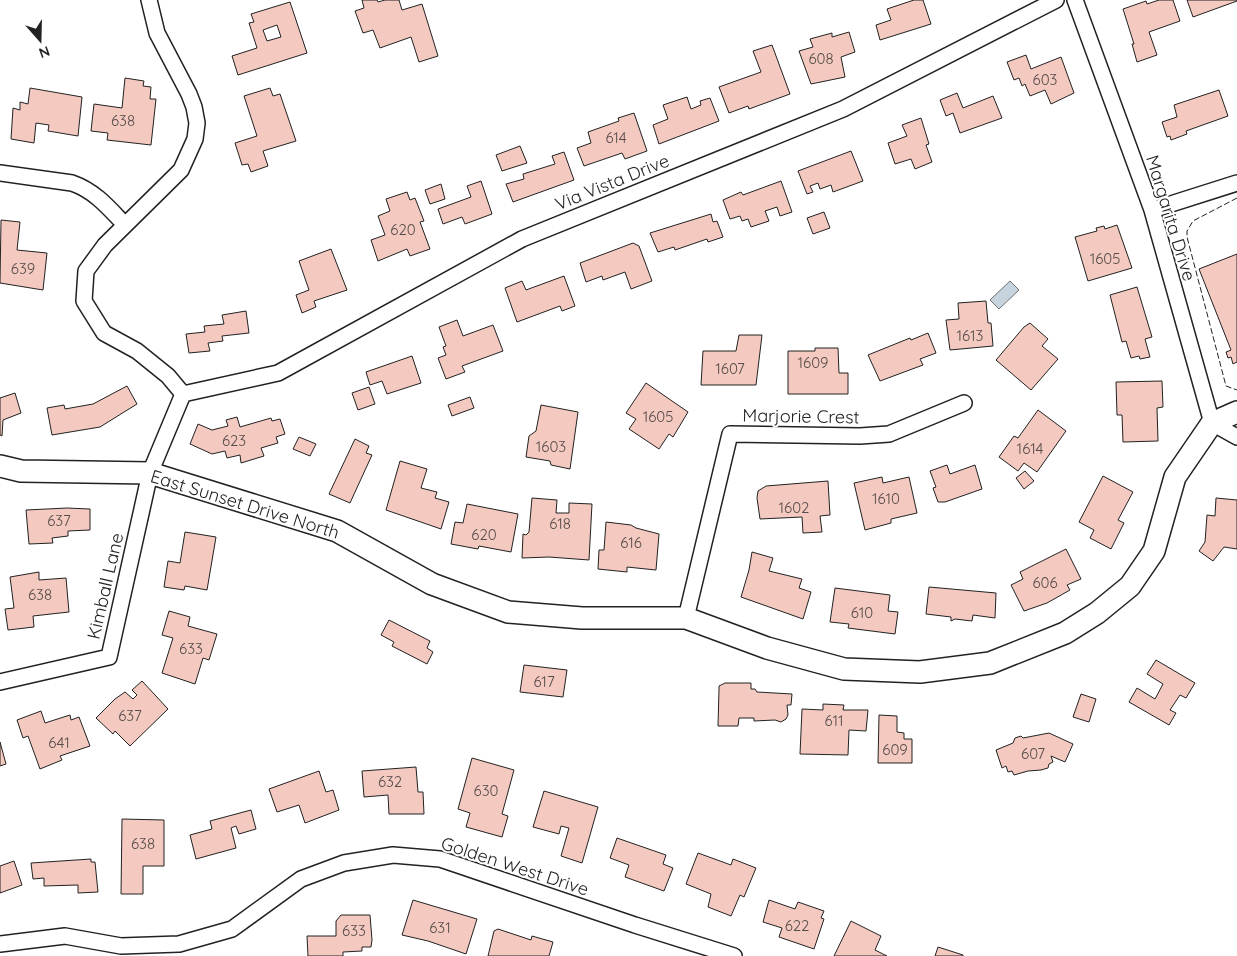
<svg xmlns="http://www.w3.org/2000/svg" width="1237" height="956" font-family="Quicksand,sans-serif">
	<rect width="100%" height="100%" fill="#fff"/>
	<!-- water -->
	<path fill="#c7d3dd" stroke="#6f6f6f" d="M1010,281L1019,290L999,309L990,300Z"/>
	<!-- building -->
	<path fill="#f3c9c0" stroke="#222" fill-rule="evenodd" d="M362,0H377L378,2L385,0H399L402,10L422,4L438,56L419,62L411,37L380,48L373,30L363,33L355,11L364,8Z
		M914,0H923L931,24L880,40L876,25L891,20L887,9Z
		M1159,0H1173L1180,21L1149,32L1157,55L1137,62L1132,44H1134L1123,9L1146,1L1147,4Z
		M1187,0H1237V1L1193,17Z
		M290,2L307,53L238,75L232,56L257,48L249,23L254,22L251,14ZM277,25L281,37L267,41L263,30Z
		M849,32L855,52L841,57L845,77L811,84L799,51L813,47L810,39L832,33V37Z
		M772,45L790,94L749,109L748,106L729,113L719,87L761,72L753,51Z
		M1026,55L1031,69L1061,57L1074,93L1051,104L1045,90L1030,96L1025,84L1022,86L1019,78L1014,80L1007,62Z
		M125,78L144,81L143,86L151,87L150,99H156L151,145L107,140L108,133L91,131L94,104L122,108Z
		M30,88L82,97L78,136L48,131L49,125L36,123L34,143L11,139L13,108L20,110V102L28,104Z
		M270,88L273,96L280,94L296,141L263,151L268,166L251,172L248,164L242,165L235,143L257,136L244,96Z
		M1219,90L1228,116L1186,131L1187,134L1171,140L1170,136L1167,137L1162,122L1177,117L1174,105Z
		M957,93L963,108L993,96L1002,118L960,133L953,113L946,116L940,100Z
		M687,97L691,109L701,105L700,101L710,98L719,121L659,144L653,125L668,119L663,105Z
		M634,113L647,151L625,159L622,153L584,166L577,148L591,143L588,132L619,121L618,118Z
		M921,118L929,144L926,145L932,162L915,169L911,159L895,164L888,143L907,136L902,125Z
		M520,146L527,163L502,171L496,155Z
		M851,151L863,181L833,192L831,185L820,189L818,183L810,186L813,192L807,194L798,171Z
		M564,152L574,180L513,202L506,184L524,179L523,174L555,164L552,156Z
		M481,181L492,214L465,224L462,217L443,224L438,209L471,197L467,186Z
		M781,181L792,212L780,216L777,207L765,211L769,221L751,227L748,219L742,221L740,216L730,219L723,200L741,192L743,195Z
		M441,184L445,199L430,204L425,190Z
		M407,192L410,200L415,198L424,221L420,222L430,249L410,256L407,249L378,261L371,240L385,235L378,216L390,211L386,199Z
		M824,212L830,228L813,234L807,218Z
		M711,214L713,222L717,221L723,237L708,242L707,239L675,250L674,247L658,252L650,233Z
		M1,220L20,222L17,250L47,253L43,290L0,283Z
		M1117,225L1132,268L1088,281L1075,237L1097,231L1096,228L1104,226L1105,229Z
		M633,243L639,246L652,281L631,289L625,272L603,280L602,276L586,282L580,263Z
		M331,249L347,290L314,301L316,307L302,313L296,295L309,290L299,261Z
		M1237,254V362L1233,364L1231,357L1228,358L1226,352L1231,350L1199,269Z
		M564,276L575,306L562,311L560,306L517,322L505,288L522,281L526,290Z
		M1137,287L1152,337L1145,339L1150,357L1140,359L1139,356L1131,358L1126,341L1122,342L1110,295Z
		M986,301L988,323H991L993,346L950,350L946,320L959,319L958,303Z
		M246,311L249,333L222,336L223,341L208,343L210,351L189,353L186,334L205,332L204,326L224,324L222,315Z
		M457,320L463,336L493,325L503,351L462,366L465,372L446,379L438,358L446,355L443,347L446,346L439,327Z
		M1030,323L1048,339L1042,346L1058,359L1031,390L996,360L1024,327Z
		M928,333L936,353L920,359L923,365L880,381L868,355L910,338L911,340Z
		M739,335H762L756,385H701L703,351H736Z
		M815,348H838L839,373H848V394H788V351H815Z
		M412,356L421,383L387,394L382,381L370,385L366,372Z
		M1162,381L1163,407L1157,408L1158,441L1123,442L1122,415H1117L1116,382Z
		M646,383L688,412L673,437L669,434L659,449L629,429L636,419L626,413Z
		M127,386L137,404L100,427L52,435L47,408L64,405L65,409L93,404Z
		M369,387L375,404L358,410L352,393Z
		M15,393L21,413L3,420L2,436L0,435V398Z
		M470,397L474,408L452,416L448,405Z
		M541,405L578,412L570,469L551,465L550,461L526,457L529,436L536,431Z
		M1038,410L1066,431L1037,472L1024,463L1018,471L999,457L1014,436L1018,438Z
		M237,417L240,427L271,418L272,421L280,419L285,434L276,437L278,443L261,448L264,456L241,463L240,455L227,458L225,451L212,454L190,444L198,424L212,430L228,426L226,420Z
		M299,437L316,444L310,456L293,449Z
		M355,439L369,446L366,453L372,455L350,503L329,494Z
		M400,461L427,469L421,488L437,492L435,498L449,502L441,529L386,510Z
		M947,465L950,474L975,465L982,489L945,502H938L933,488L936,487L930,471Z
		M1025,471L1034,481L1024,489L1016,478Z
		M1103,476L1133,492L1118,520L1124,523L1111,549L1090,538L1094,530L1079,522Z
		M882,477L883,483L909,477L917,513L891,519V523L865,530L854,483Z
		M828,481L830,515L820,516L822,532L803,533L802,517L760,519L757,498L758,491L766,486Z
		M532,498L557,500L556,513H569V503L592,504L589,560L549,557L522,558L523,534L526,535L529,532Z
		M1216,498L1237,500V549L1224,547L1213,561L1199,551L1205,542L1207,515L1215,516Z
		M467,504L518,514L511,552L479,546L478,549L451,544L455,522L463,523Z
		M67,508L90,509V530L68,531V536L52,538L53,543L29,544L26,510Z
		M606,522L631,525L636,528L659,534L656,570L627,567V572L598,569L599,550H604Z
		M185,532L216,537L207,590L185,586L184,590L164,587L168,561L180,563Z
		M1066,549L1081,579L1067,585L1070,590L1047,603L1024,611L1011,585L1023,579L1020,572Z
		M752,552L773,558L769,571L802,579L799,588L811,592L803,619L741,597L749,570Z
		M39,572V580L66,578L69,612L33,616L34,627L8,630L5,609L14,608L10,577Z
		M929,587L996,593L995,618L973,615L972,621L955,619L951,621V617L926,614Z
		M835,588L890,595L888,611L898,612L895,634L848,628L849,624L830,622Z
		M169,611L190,617L188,626L217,634L209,660L203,658L195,684L162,673L173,638L162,635Z
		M389,620L430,641L427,648L433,652L427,664L392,646L394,642L381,635Z
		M1156,660L1195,683L1186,698L1180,695L1170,710L1176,713L1169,725L1129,702L1137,688L1155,699L1163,684L1147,674Z
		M524,665L567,670L563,697L520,692Z
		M142,681L168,709L130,746L115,731L113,734L96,718L115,699L125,692L133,699L137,695L132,690Z
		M725,683H751V689H755L757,692L792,694L791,705H787L788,715L786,719L781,722L775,720L754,721V718H739L738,726H718L719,689V686Z
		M1081,694L1096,699L1089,722L1073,717Z
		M823,704L844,705L843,710H868L866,731L849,730L848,755L800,754L802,709L823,710Z
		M41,711L45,723L70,715L71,720L79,717L90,746L60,756L62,760L40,769L28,736L23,738L17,720Z
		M879,715L897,716V732L904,733V739H912V763H878Z
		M1049,733L1073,744L1065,762L1051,756L1053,762L1049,764L1048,768L1041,770L1028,771L1014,775L1012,771L1008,772L1006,766L1002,768L996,750L1013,743L1015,738L1021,736L1023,738Z
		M0,742L6,764L0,766Z
		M472,758L514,770L502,814L508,816L502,837L466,827L470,813L458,809Z
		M416,767L418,792H423L424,814H389L388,795L364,797L362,771Z
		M319,771L326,792L333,790L339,810L305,823L299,805L277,812L269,789Z
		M544,791L598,807L582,863L561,856L569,828L561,826L559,834L533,827Z
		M251,810L256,829L239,834L236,826L231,828L236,848L196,859L190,835L212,829L210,821Z
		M122,819L164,820V866H143V894H121Z
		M617,838L666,855L663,864L673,868L664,891L625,877L629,865L610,858Z
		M698,853L731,865L733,859L756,868L744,897L740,895L731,916L708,907L711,894L686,884Z
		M91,859V862H95L98,892L78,893V885L44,886V878L33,879L31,863Z
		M14,861L22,885L0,893V866Z
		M413,900L477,919L466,954L428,941L402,935Z
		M769,900L795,909L798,902L824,911L821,918L824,919L814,949L779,937L782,928L763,922Z
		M341,915H370L372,940L371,947H362V951L343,952V956H308L307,936H336V921Z
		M851,921L881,936L875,950L887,956H834Z
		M498,929L531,940L532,936L553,942L549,956H488L494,931Z
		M938,947L963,955V956H935Z"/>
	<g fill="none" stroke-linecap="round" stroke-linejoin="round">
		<!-- street casing -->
		<g stroke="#222" stroke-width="18">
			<path id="street" d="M1075,0L1152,210L1212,423L1237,437
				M0,173L72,183C95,191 109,208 125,225
				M1152,210L1237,183
				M183,394L278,373L522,239L843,109L1056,0
				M686,618L730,434L860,436L889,434L964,403
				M0,682L109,657L150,473L183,394L168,376L137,351L104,333L84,301L86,271L105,245L181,170L195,139L197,123L194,107L189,94L157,33L149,0
				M0,944L65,936L121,946L179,944L232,929L301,879L344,863L393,855L440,859L635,925L734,956"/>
		</g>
		<!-- secondary casing -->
		<g stroke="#222" stroke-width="24">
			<path id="secondary" d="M0,466L21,471L150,473L337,531L432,584L508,612L582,618H686L767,648L844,669L920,672L990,663L1065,633L1097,613L1130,586L1154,551L1175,477L1212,423L1237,412"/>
		</g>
		<!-- street -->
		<use href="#street" stroke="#fff" stroke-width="15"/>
		<!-- secondary -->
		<use href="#secondary" stroke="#fff" stroke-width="21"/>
		<!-- fence -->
		<path stroke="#222" stroke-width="1" stroke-dasharray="6 2.5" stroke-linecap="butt" d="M1237,198L1193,221L1187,231V237L1226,386L1237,390"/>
	</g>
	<g text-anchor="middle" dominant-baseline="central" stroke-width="4" stroke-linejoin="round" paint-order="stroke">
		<!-- number labels -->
		<g font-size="15" fill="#564c4a">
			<text x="821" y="58">608</text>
			<text x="1045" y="79">603</text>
			<text x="123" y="120">638</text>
			<text x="616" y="137">614</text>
			<text x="403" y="229">620</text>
			<text x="1105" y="258">1605</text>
			<text x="23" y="268">639</text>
			<text x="970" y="335">1613</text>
			<text x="813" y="362">1609</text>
			<text x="730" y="368">1607</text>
			<text x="658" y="416">1605</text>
			<text x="234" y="440">623</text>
			<text x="551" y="446">1603</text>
			<text x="1030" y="448">1614</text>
			<text x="886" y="498">1610</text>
			<text x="794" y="507">1602</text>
			<text x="59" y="520">637</text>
			<text x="560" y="523">618</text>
			<text x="484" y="534">620</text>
			<text x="631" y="542">616</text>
			<text x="1045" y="582">606</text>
			<text x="40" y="594">638</text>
			<text x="862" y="612">610</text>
			<text x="191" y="648">633</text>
			<text x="544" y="681">617</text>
			<text x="130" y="715">637</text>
			<text x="834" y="720">611</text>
			<text x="59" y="742">641</text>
			<text x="895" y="749">609</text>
			<text x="1033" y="753">607</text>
			<text x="390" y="781">632</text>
			<text x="486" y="790">630</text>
			<text x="143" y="843">638</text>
			<text x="797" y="925">622</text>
			<text x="440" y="927">631</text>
			<text x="354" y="930">633</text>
		</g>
		<!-- street labels -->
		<g font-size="18" fill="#222" stroke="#fff">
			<text transform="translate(612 182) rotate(-22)">Via Vista Drive</text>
			<text transform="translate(1171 218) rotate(73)">Margarita Drive</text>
			<text transform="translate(801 416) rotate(1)">Marjorie Crest</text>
			<text transform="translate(245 504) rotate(17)">East Sunset Drive North</text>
			<text transform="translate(105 586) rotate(-77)">Kimball Lane</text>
			<text transform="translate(515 866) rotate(18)">Golden West Drive</text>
		</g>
	</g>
	<!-- north arrow -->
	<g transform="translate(40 40) rotate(160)" stroke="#ffffff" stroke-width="4" paint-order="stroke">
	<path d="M0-4L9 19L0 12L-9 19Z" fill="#222222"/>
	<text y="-8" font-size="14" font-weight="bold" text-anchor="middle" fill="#222222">N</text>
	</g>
</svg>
